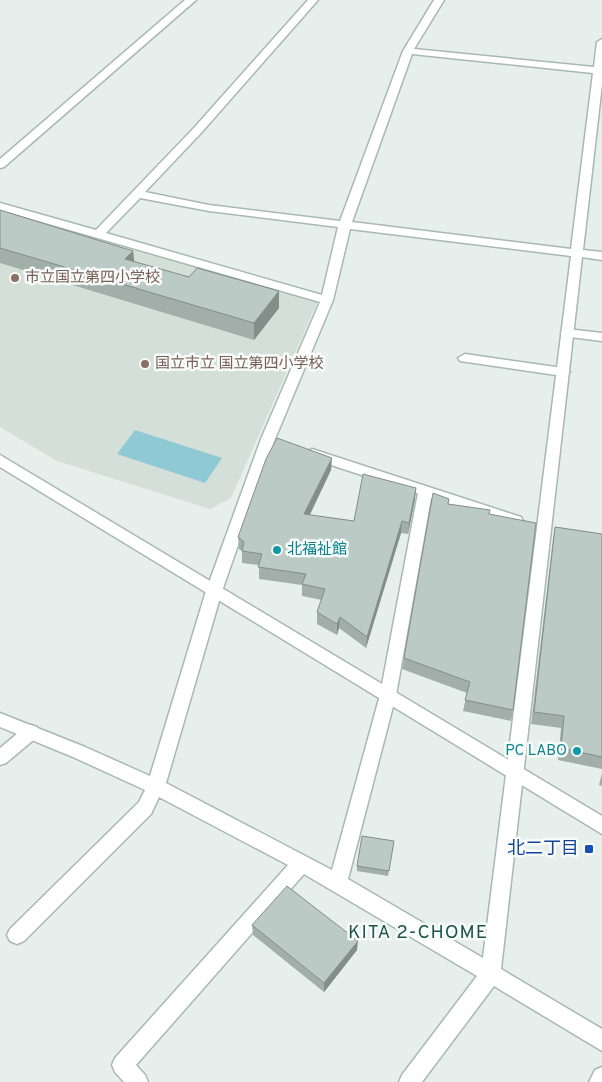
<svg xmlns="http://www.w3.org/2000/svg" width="602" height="1082" font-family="Overpass,'Noto Sans JP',sans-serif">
	<rect width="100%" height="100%" fill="#e6efeb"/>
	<!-- built -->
	<path fill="#d4dfda" d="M0,213L318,301L231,498L210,509L57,461L0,427Z"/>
	<!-- water -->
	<path fill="#8ec9d4" d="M135,430L222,458L205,483L117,454Z"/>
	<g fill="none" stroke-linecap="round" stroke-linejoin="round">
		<!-- service casing -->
		<g stroke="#a8b8b2" stroke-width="3">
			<path id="service" d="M567,329L602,333V341L562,336L561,333L562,330Z
				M465,354L563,368L570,372L563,376L460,361L458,358Z
				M425,488L432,493L396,695L394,700L388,702L382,700L380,695L418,493Z
				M31,725L37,727L40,732L37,737L6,763L0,765V748L25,727Z
				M602,1067V1082H589L595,1070Z"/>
		</g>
		<!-- minor casing -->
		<g stroke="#a8b8b2" stroke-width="3">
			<path id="minor" d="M185,0H196L4,167L0,168V159Z
				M308,0H318L201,133L145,192L209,205L340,221L403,51L434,0H444L414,49L594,67L597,42L602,39V84L583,250L602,252V260L582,257L501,969L602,1029V1051L494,986L422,1082H399L402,1075L477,976L304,874L136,1065L145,1075L148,1082H124L115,1072L112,1065L115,1058L288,865L159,797L151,814L24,941L17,944L10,941L7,935L10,929L139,802L145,790L73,757L0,727V713L85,747L150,776L206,591L261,439L320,302L0,210V203L96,230L193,129ZM412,54L593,73L571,249L352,222ZM140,198L209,211L338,227L322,295L106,233ZM350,229L571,256L483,958L348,879L396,695L394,690L388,688L382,690L380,695L332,870L166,783L222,591L275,439L333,300Z
				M312,449L521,517L523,521L521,525L516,526L307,457L305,454Z"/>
		</g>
		<!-- tertiary casing -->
		<g stroke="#a8b8b2" stroke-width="3">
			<path id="tertiary" d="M0,455L602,816V834L0,467Z"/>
		</g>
		<!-- service -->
		<use href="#service" fill="#fff" fill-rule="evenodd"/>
		<!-- minor -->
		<use href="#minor" fill="#fff" fill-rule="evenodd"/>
		<!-- tertiary -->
		<use href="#tertiary" fill="#fff" fill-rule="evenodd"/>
	</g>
	<!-- wall -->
	<path fill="#a1aea9" d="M0,210L133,251L134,262L189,277L279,291V308L254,340L0,263Z
		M331,470L310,515L354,521L415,499L408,534L401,533L366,648L339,628L337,635L317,624V612L322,600L302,596V585L259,579V565L242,563V551L239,549L238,537Z
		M489,514L513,710L511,721L463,711L467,693L402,669L404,658Z
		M555,527L602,534V769L558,760L561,728L531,724L553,539Z
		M602,773V786L599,785Z
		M394,841L388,876L357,871V866Z
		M252,925L357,950L324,992L253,935Z"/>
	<!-- shaded-wall -->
	<path fill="#838d89" d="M133,251L135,267L125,259Z
		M279,291V308L254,340V323Z
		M332,458L331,470L304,526V514Z
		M416,488L415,499L408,534L409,523Z
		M402,521L401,533L366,648L367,637Z
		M340,617L339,628L337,635V624Z
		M358,941L357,950L324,992V983Z"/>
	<!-- building -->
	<path fill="#bbcac4" stroke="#838d89" d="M0,210L133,251L125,259L189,277L197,268L279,291L254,323L0,248Z
		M277,438L332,458L304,514L354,521L363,474L416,488L409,523L402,521L367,637L340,617L337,624L317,612L325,589L302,584L306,574L258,567L262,554L242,551L244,542L238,537L266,459Z
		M433,493L449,499L448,504L490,510L489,514L536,523L513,710L465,700L470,682L404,658Z
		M555,527L602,534V757L561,748L564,716L534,712Z
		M362,836L394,841L389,871L357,866Z
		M287,886L358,941L324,983L252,925Z"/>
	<!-- markers -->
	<g fill="#8d6e63" stroke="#f7fbf9" stroke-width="2">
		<circle cx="15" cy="278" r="5"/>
		<circle cx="145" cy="364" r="5"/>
	</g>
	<g fill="#0f9aa8" stroke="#f7fbf9" stroke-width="2">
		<circle cx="277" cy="550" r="5"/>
		<circle cx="577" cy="751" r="5"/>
	</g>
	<rect fill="#1a4fb4" stroke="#f7fbf9" stroke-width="2" x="584" y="844" width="10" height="10" rx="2.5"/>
	<g text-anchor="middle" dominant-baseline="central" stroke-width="5" stroke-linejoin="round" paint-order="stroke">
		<!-- education labels -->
		<g font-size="15" fill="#785e54" stroke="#f7fbf9" text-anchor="start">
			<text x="25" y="278">市立国立第四小学校</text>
			<text x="155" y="364">国立市立 国立第四小学校</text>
		</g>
		<!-- culture labels -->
		<g font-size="15" fill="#0d838f" stroke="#f7fbf9" text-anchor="start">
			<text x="287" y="550">北福祉館</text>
			<text x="567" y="751" text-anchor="end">PC LABO</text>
		</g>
		<!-- near-transit labels -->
		<g font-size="18" fill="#164399" stroke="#f7fbf9" text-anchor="end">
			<text x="579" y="849">北二丁目</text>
		</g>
		<!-- near-neighbourhood labels -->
		<g font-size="19" letter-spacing="1" fill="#1f5548" stroke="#f7fbf9">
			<text x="418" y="933">KITA 2-CHOME</text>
		</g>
	</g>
</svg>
